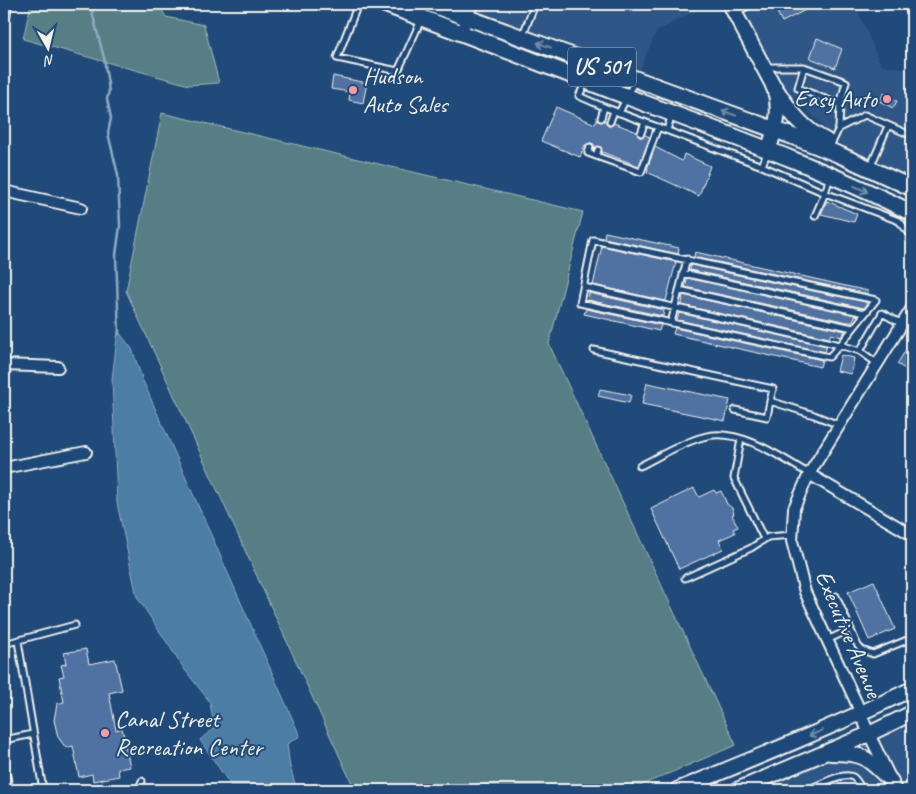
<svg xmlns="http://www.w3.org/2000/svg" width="916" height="794" font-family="Caveat,sans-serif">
	<rect width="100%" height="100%" fill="#1f4a7a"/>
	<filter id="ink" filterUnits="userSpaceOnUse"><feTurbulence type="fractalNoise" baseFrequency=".02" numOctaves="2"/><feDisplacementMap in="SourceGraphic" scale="10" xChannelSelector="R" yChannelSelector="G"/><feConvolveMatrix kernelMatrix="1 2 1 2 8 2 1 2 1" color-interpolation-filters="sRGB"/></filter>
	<g filter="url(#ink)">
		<!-- built -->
		<path fill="#2d5686" d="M482,4H707L656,32L636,79L476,21Z
			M725,4H855L881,65L912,70V177L841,145L759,59Z
			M912,713V790H773L768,777Z"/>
		<!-- green -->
		<path fill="#577e84" stroke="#a6b8b6" d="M31,4H158L166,17L204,25L219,83L189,85L23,39Z
			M162,113L583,212L549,344L736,745L630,790H355L126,291Z"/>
		<!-- water -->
		<path fill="#4b7da5" stroke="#8fabc0" d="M118,331L132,349L143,381L300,736L287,744L290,767L297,790H234L200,740L214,728L210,702L185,670L137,597L117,503L112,379Z"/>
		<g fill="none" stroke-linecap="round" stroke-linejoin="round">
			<!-- stream -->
			<path stroke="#8fabc0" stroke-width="2.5" d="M90,4L104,58L109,91L107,99L111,118L108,133L118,175L120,226L116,255L119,334"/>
		</g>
		<!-- building -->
		<path fill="#4f72a2" stroke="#f4f1e8" d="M790,4H817L782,22L776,10Z
			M817,38L842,49L835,68L810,58Z
			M333,76L367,83L363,103L349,100L350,92L331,89Z
			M884,93L897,101L893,108L879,101Z
			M556,107L595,124L597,120L600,122L605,120L608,126H611L614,123L637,132L639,137H642L645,135L650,137L639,166L602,152L601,147L598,146L594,148V144L591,143L585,145L580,157L541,141Z
			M655,147L682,161L684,154L710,166L699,196L647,172L648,169H647Z
			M827,201L857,214L854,222L821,214Z
			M605,232L679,248L678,254L604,238Z
			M602,246L676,262L666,301L593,285Z
			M695,252L868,291V294L694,257Z
			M691,265L866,302V306L864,308L690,270Z
			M688,278L856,315L852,322H848L685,287Z
			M589,293L664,310L663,316L588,300Z
			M683,295L845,331L841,337L831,334L829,338L682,305Z
			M586,309L661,325L659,331L584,314Z
			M679,313L827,346L825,352L677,320Z
			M675,328L822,360L820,367L673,334Z
			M912,340V373L897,364Z
			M841,355L854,358L851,374L837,371Z
			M647,383L730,400L725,421L642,404Z
			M600,389L631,395L629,403L598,396Z
			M694,488L699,497L714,490L716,493L721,491L727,504L732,508L734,514L732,515L738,527L733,529L735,533L719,540L723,549L679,569L651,509Z
			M874,581L895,629L869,640L848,592Z
			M86,649L89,664L115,659L122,690L109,693L116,730L122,728L130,767L118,769L119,776L93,781L92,774L79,777L73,746L66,748L58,737L54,720L57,704L64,702L59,677L64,676L61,665L66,664L64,653Z"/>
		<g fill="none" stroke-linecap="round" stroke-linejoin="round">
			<!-- service casing -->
			<g stroke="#f4f1e8" stroke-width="9">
				<path id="service" d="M358,4L337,58L398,71L422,18L426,4
					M737,12L751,4
					M522,37L535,4
					M594,65L579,96L604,107L762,166L767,153
					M766,67H804L846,82L840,105L839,128L831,145
					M804,67L798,88L840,105
					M619,113L635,80
					M601,118L604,107
					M610,122L614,111
					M839,128L865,115L908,134
					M667,130L672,114
					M641,133L645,122
					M590,147L588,153L596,156
					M598,150L596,156L641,172L658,127
					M762,166L825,193L815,216
					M870,168L888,126
					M830,177L825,193L899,221L912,236
					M683,273L865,313
					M584,287L840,345L829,357L580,303L593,240L876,300L840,345L860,351
					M679,290L853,328
					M671,323L687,259
					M594,350L773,389L770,401L814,415L839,425
					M878,364L860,351L882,313L902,324
					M735,410L767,417L770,401
					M741,439L734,478L764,539
					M640,466C660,456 681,443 703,437C737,426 781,457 809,474
					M685,578L751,548L768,537L792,535
					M836,596L858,646L862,650L873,654L912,638
					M827,640L851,629
					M18,641L43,790
					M4,644L75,625
					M4,740L33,734
					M138,790L142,781
					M807,790C818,786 843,771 853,777C857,780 860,786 862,790"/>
			</g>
			<!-- minor casing -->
			<g stroke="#f4f1e8" stroke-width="14">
				<path id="minor" d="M4,17L6,4
					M462,32L472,4
					M4,191L81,208
					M4,365L58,367
					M4,468L86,452
					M809,474L912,535
					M4,774L7,790
					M896,790L869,734L856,702L805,592L792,541L794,508L809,474L912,308"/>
			</g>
			<!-- secondary casing -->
			<g stroke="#f4f1e8" stroke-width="18">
				<path id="secondary" d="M730,4L774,87C782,112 776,127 768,151
					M830,753C865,753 866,757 891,781
					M677,790C756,758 835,726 912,689
					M737,790L869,734L912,713"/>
			</g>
			<!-- primary casing -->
			<g stroke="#f4f1e8" stroke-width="19">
				<path id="primary" d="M384,4C466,34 547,66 628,97C724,133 821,167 912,213
					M430,4L789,135L840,155L912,188
					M774,87C790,111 800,128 826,141"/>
			</g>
			<!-- path -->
			<path stroke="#f4f1e8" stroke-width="2" stroke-dasharray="4 4" stroke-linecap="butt" d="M652,790L668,784"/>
			<!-- service -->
			<use href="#service" stroke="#1f4a7a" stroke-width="5"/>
			<!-- minor -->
			<use href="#minor" stroke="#1f4a7a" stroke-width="10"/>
			<!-- secondary -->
			<use href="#secondary" stroke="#1f4a7a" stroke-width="14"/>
			<!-- primary -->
			<use href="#primary" stroke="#1f4a7a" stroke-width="15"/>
		</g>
		<!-- one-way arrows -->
		<defs><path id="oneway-shaft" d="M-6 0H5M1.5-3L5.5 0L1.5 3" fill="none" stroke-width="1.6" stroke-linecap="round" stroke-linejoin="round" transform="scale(1.25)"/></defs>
		<g stroke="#748da6">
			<use href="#oneway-shaft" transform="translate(544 45) rotate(-160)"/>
			<use href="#oneway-shaft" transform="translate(729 113) rotate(-160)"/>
			<use href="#oneway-shaft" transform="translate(861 189) rotate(25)"/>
			<use href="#oneway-shaft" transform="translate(816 733) rotate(157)"/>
		</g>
	</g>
	<!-- markers -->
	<g fill="#ff9aa2" stroke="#1f4a7a" stroke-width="2">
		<circle cx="353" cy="90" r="5"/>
		<circle cx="887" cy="99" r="5"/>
		<circle cx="105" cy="733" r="5"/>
	</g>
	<g text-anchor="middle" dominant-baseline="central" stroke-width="4" stroke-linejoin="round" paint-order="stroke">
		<!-- shield labels -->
		<rect fill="#1f4a7a" stroke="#b4bfc7" stroke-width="1" x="568" y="47.5" width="68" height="39" rx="4"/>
		<g font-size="22" font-weight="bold" fill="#f4f1e8">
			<text x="602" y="67">US 501</text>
		</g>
		<!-- poi labels -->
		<g font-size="24" fill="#f4f1e8" stroke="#1f4a7a" text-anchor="start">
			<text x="363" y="76">Hudson<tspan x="363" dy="28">Auto Sales</tspan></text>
			<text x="877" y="99" text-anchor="end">Easy Auto</text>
			<text x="115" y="719">Canal Street<tspan x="115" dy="28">Recreation Center</tspan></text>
		</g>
		<!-- street labels -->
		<g font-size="24" fill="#f4f1e8" stroke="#1f4a7a">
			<text transform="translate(849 634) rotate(67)">Executive Avenue</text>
		</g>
	</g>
	<!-- margin -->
	<rect width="916" height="794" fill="none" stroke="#1f4a7a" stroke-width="20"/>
	<rect x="10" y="10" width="896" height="774" fill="none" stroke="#f4f1e8" stroke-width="2" filter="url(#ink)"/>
	<!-- north arrow -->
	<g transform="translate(48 48) rotate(172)" stroke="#1f4a7a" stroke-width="4" paint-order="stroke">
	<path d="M0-4L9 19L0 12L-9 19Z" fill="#f4f1e8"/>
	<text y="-8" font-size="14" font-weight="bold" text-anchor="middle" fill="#f4f1e8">N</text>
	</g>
</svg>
